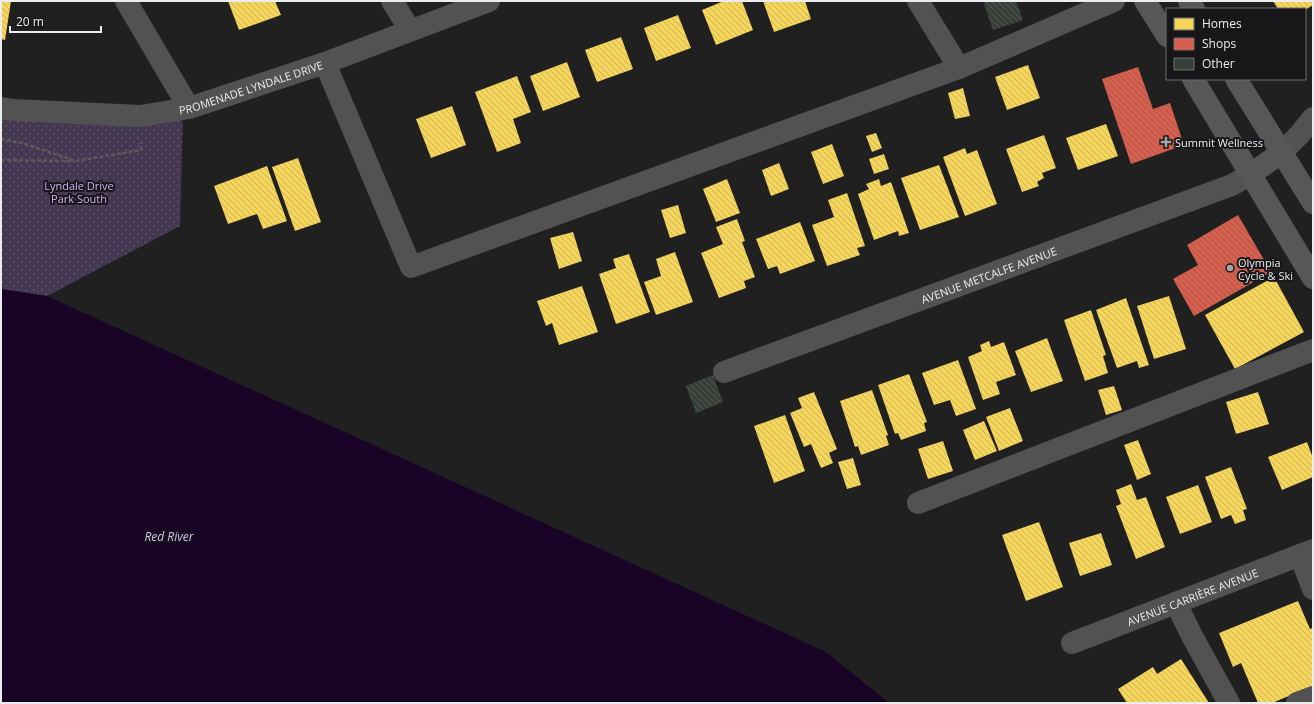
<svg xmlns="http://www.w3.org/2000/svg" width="1314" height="704" font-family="'Open Sans',sans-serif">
	<defs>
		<pattern id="park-dots" width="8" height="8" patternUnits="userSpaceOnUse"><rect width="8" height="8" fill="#443751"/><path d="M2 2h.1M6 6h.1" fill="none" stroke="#5f546a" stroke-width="1.8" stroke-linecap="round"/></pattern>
		<pattern id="homes-back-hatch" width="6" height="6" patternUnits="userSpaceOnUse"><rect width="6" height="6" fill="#f6d55c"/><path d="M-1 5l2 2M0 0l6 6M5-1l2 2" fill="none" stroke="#cab257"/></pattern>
		<pattern id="shops-back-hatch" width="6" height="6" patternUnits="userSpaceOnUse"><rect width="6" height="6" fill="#d6604d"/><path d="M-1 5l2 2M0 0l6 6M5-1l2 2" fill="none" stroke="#a4574b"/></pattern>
		<pattern id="building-back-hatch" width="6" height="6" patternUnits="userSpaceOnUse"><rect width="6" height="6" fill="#373f39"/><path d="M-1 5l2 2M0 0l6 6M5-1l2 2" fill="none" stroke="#545b56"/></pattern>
	</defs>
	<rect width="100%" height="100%" fill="#212021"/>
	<!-- park -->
	<path fill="url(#park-dots)" d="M183,106L180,226L47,296L1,289V108Z"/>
	<!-- water -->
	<path fill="#190428" d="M1,289L47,296L826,652L889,703H1Z"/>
	<!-- homes -->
	<path fill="url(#homes-back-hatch)" d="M1,1H11L5,40L1,39Z
		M228,1H275L281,15L239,30Z
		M724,1H742L753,30L716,45L702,10Z
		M763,1H805L811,19L774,32Z
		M1273,1H1313V5L1305,10L1278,9Z
		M678,15L691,48L656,61L644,28Z
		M621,37L633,69L597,82L585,50Z
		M567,62L580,97L543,111L530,76Z
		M1028,65L1040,98L1007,110L995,77Z
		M517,76L531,112L513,119L521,143L497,152L475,92Z
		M963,88L970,116L955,119L948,93Z
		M452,106L466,145L431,158L416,119Z
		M1106,124L1118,156L1078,170L1066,138Z
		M876,133L882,148L872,152L866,136Z
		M1044,135L1056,168L1042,173L1044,178L1037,182L1039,186L1022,192L1006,149Z
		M832,144L844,176L823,184L811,152Z
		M965,148L967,154L977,150L997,204L965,216L943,157Z
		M884,154L889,169L874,174L869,159Z
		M298,158L321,222L295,231L272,167Z
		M779,163L789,189L771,196L762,170Z
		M939,165L959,217L920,230L901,178Z
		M267,166L287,221L263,229L257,214L228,224L214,186Z
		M727,179L740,213L716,222L703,189Z
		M879,179L881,186L891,182L909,233L899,236L898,231L874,240L858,194L869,189L866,184Z
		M847,193L865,246L857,248L860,255L827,266L812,225L834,217L828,200Z
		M678,205L686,233L670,238L661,210Z
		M737,219L745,241L742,242L755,277L744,281L746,288L719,298L701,253L723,244L716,227Z
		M800,222L815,261L780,274L777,266L768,269L756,239Z
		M573,232L582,261L559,269L550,238Z
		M675,252L693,302L656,315L644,282L661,276L656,259Z
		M629,254L650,312L616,324L599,274L616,268L613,259Z
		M1274,277L1304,332L1235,369L1205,315Z
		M582,286L598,332L559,345L552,323L546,326L537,301Z
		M1169,296L1186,349L1154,359L1137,306Z
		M1126,298L1149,365L1139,368L1137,361L1117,368L1096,310Z
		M1091,310L1106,355L1103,356L1108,373L1085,381L1064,320Z
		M1047,338L1063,381L1031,392L1015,351Z
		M989,341L991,347L1004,342L1016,375L996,382L1000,394L983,400L968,357L982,351L980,345Z
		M958,360L976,409L956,416L950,400L934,405L922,373Z
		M909,374L927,422L924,423L926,431L901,440L898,433L895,434L878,385Z
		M1114,386L1122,410L1106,415L1098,390Z
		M872,390L888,435L886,436L889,445L861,455L858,446L855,447L840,401Z
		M814,392L837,449L829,453L833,463L821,468L811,444L804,447L790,413L802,408L798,398Z
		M1258,392L1269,424L1236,434L1226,402Z
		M1010,408L1023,441L999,451L986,417Z
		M785,415L805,471L774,483L754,426Z
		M984,421L997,451L975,460L963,430Z
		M1138,440L1151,474L1137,480L1124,445Z
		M943,441L953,471L928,479L918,449Z
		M1307,442L1313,458V477L1282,490L1268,457Z
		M853,458L861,485L847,489L838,462Z
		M1231,467L1247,509L1243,510L1246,520L1235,524L1231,515L1221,519L1205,477Z
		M1131,484L1137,500L1146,497L1165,547L1136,559L1116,506L1121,504L1116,490Z
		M1198,485L1212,522L1180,534L1166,497Z
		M1039,522L1063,587L1026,601L1002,535Z
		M1101,533L1112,565L1080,576L1069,543Z
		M1298,601L1310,629L1313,628V686L1272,703H1258L1241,663L1233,667L1219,633Z
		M1181,659L1209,703H1127L1118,689L1153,667L1157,674Z"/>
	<!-- shops -->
	<path fill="url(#shops-back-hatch)" d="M1138,67L1153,109L1170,103L1184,145L1131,164L1102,79Z
		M1238,215L1271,272L1194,316L1173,279L1198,265L1187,245Z"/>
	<!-- building -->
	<path fill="url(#building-back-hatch)" d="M983,1H1016L1023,20L993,30Z
		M713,375L723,402L696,413L686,386Z"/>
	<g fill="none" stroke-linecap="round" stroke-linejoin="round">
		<!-- path -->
		<path stroke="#5b5b5b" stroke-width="2.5" stroke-dasharray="4 2" stroke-linecap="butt" d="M1,139L25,144L76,161L141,150V143
			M1,160L74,161"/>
		<!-- minor -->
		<g stroke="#525252" stroke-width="22">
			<path d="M126,1L189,108"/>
			<path d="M392,1L410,30"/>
			<path d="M918,1L959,68"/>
			<path d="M325,63L411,267L959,68L1114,1"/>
			<path id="s1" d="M1,108L13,110L140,116L189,108L325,63L489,1"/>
			<path d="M1281,153L1300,134L1313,118"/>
			<path id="s2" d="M724,372L1232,185L1251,174"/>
			<path d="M918,503L1313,350"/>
			<path d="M1300,555L1313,589"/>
			<path d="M1176,603L1192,636L1229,703"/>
			<path id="s3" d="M1072,643L1313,550"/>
			<path d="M1297,703L1313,697"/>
		</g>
		<!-- highway -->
		<path stroke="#575758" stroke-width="22" d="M1145,1L1167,36
			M1189,1L1194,9
			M1193,79L1313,278
			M1236,79L1313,203
			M1251,174L1281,153"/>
	</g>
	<!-- markers -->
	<g fill="#a6a5a7" stroke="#171619" stroke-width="1.5">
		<path d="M1164 136h4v4h4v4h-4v4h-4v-4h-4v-4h4z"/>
		<circle cx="1230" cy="268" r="4"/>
	</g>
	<g text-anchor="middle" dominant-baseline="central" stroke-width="4" stroke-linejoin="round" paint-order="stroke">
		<!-- street labels -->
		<g font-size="11" fill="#edecef" stroke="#171619">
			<text stroke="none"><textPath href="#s1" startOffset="254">PROMENADE LYNDALE DRIVE</textPath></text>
			<text stroke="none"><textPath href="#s2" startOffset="282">AVENUE METCALFE AVENUE</textPath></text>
			<text stroke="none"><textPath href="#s3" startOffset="129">AVENUE CARRIÈRE AVENUE</textPath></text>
		</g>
		<!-- poi labels -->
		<g font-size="11" fill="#edecef" stroke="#171619" text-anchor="start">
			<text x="1175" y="142">Summit Wellness</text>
			<text x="1238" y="262">Olympia<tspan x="1238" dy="13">Cycle &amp; Ski</tspan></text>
		</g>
		<!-- park labels -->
		<g font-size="11" fill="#d0adf8" stroke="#171619">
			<text x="79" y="185">Lyndale Drive<tspan x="79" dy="13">Park South</tspan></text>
		</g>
		<!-- water labels -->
		<g font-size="12" font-style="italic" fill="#d4b8f4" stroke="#171619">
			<text x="169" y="536">Red River</text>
		</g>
	</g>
	<!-- border -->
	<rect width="1314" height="704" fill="none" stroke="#edecef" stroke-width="4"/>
	<!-- legend -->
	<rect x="1166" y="8" width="140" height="72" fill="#171619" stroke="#6d6c6f"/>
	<rect x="1174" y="18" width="20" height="12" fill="#f6d55c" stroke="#6d6c6f"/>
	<text x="1202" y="28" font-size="12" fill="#edecef">Homes</text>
	<rect x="1174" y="38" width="20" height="12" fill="#d6604d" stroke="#6d6c6f"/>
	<text x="1202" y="48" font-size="12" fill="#edecef">Shops</text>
	<rect x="1174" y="58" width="20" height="12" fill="#373f39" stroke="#6d6c6f"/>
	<text x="1202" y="68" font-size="12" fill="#edecef">Other</text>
	<!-- scale -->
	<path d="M10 26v6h91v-6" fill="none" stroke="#edecef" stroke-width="2"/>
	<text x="16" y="26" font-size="12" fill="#edecef" stroke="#171619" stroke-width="3" paint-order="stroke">20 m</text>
</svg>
